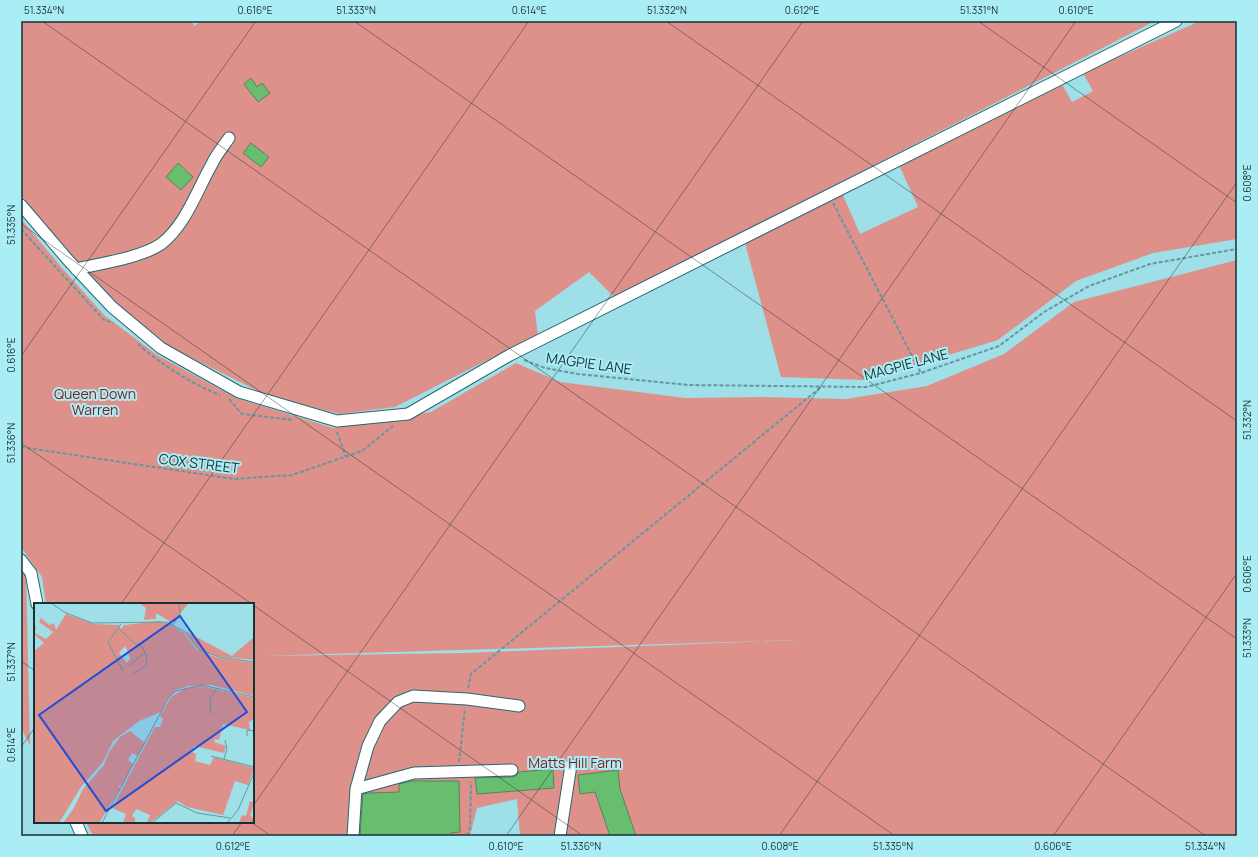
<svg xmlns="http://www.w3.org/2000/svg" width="1258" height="857" font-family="Manrope,sans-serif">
	<rect width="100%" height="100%" fill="#9edfe8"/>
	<!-- green -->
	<path fill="#de918a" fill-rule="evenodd" d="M21,21H191L195,26L200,21H461L462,23L465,21H1155L615,298L589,272L535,311L538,336L517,345L395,407L340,414L268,396L164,344L116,306L51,233L21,196Z
		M1200,21H1237V239L1153,253L1076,281L998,340L865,380L781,377L745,243L842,193L860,234L918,207L899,165L1062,84L1072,102L1093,91L1083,73Z
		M21,219L62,268L104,315L157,355L236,398L333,428L431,412L516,363L560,382L685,398L761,397L846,399L927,386L1004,354L1074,302L1237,260V836H520L517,799L477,808L470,836H93L86,822H253V604H46L42,577L21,547ZM799,640L463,653L261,656Z
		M21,567L26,574L30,746L21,727Z"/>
	<!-- building -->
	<path fill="#66be6e" stroke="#5c805e" d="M251,78L257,87L262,83L270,93L258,102L244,84Z
		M251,143L269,157L261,167L243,153Z
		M178,163L193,177L181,190L166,177Z
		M553,769L554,788L477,794L475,778L512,777L516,776L519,772Z
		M618,770L620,789L636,836H610L595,792L580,794L578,775Z
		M411,781H459L460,832L451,833V836H360L363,794L370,793L399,792V784Z"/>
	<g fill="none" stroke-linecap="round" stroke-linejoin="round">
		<!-- minor casing -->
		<g stroke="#256870" stroke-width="13">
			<path id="minor" d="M21,205L68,260L112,307L161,348L239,392L337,421L408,414L510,355L1176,21
				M76,269C99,264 143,257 161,244C186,225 197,190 212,164C216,155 223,147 229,138
				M21,560L31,573L37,604
				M356,789L414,773L512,770
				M76,822L82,836
				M353,836L356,789L368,746L380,721L398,702L413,696L467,699L519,706
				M560,836L571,765"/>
		</g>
		<!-- path -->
		<path stroke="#66979e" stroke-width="2" stroke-dasharray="4 2" stroke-linecap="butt" d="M833,203L921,373
			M21,229L104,320L113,323
			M138,344C159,363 193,385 220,395
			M524,360L545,368L578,374L688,385L866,387L921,373L999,346L1044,312L1089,286L1150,264L1237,249
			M229,399L242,414L294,420
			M337,432L346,457
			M21,447L234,479L292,475L362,451L393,426
			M468,688L471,674L821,387
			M459,762L465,708
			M467,836L470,828L471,783L470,782"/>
		<!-- minor -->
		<use href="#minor" stroke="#fff" stroke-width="11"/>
	</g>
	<!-- ticks -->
	<path fill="none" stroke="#163134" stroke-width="1" stroke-opacity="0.45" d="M42,21L1206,836M354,21L1237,639M666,21L1237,421M978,21L1237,203M21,224L895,836M21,356L256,21M21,443L252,604M121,604L529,21M253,605L583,836M21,661L35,671M21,747L35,727M253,806L803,21M251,822L271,836M232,836L242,822M506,836L1076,21M779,836L1237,182M1053,836L1237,573"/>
	<g text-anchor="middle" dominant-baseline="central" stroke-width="4" stroke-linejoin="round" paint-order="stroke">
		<!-- street labels -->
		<g font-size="14" fill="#163134" stroke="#abedf5">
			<text transform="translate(589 363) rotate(8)">MAGPIE LANE</text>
			<text transform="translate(906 364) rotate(-15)">MAGPIE LANE</text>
			<text transform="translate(199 463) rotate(7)">COX STREET</text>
		</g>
		<!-- park labels -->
		<g font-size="14" fill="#821a1b" stroke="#abedf5">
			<text x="95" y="393">Queen Down<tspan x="95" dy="16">Warren</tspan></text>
			<text x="575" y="762">Matts Hill Farm</text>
		</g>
	</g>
	<!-- overview -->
	<g transform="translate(34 603)">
		<rect width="220" height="220" fill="#9edfe8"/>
		<path d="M105,0H155L138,20L122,10V16L110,17L112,5ZM32,11L60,21L85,22L87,26L90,22L125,18L135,21L150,30L163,47L182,54L220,60V93L177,82L155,83L142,87L133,96L127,109L105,118L79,138L69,159L47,184L25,220H0V48L10,40L0,31V23H2L1,30L12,36L19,29L5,19L7,15L15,22L20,20L22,27ZM91,43L94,49H88H94L96,56L93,60L85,50ZM151,28L198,53L220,34V57L183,53L165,47ZM168,83L220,95V116L215,119L216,127L189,121L185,137L181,136L180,139L192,143L190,150L160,143L158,149L162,151L161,158L176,162L180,154L220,165L214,182L201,178L189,212L153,204L144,198L116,220H113L116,212L102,206L98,213L101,215V220H89L92,211L78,205L121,124H126L129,116L126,113L137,94L152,85ZM96,128L111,140L104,153L98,150L94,157L99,161L88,183L85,182L86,186L65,220H29L40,205L49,186L70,162L75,149L86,134ZM216,198L220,200L216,213L220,215V220H205L208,212L212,213Z" fill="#de918a" fill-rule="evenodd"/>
		<path fill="none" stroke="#6899a0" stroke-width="1" d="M17,0L32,10L58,20L132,19L151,29L165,47L186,54L220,59M87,21L74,39L89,68M139,22L146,10L145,0M85,26L100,40L108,43L113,54L112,63L100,70M95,63L111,49M177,111L176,96L183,85M213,133V127L220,128M177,153L220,164M190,156L193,146L191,137M68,220L135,94L142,88L168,82L220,94M118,220L142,200L163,210L196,215M193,220L204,207L220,170"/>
		<path fill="#1d4ed8" fill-opacity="0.15" stroke="#1d4ed8" stroke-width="2" d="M146,13L213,109L72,208L5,112Z"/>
		<rect width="220" height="220" fill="none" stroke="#163134" stroke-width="2"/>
	</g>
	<!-- border -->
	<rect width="1258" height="857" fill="none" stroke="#abedf5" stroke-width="44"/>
	<rect x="22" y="22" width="1214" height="813" fill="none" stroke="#163134" stroke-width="1.5"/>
	<g font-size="10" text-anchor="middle" fill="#163134">
		<text x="44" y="14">51.334°N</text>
		<text x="255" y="14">0.616°E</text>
		<text x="356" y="14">51.333°N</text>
		<text x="529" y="14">0.614°E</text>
		<text x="667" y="14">51.332°N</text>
		<text x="802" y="14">0.612°E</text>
		<text x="979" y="14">51.331°N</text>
		<text x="1076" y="14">0.610°E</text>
		<text transform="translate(1247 183) rotate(-90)" y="4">0.608°E</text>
		<text transform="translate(11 225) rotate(-90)" y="4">51.335°N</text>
		<text transform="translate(11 355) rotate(-90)" y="4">0.616°E</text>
		<text transform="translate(1247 420) rotate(-90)" y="4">51.332°N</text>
		<text transform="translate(11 443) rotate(-90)" y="4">51.336°N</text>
		<text transform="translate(1247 574) rotate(-90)" y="4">0.606°E</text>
		<text transform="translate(1247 638) rotate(-90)" y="4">51.333°N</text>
		<text transform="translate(11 662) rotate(-90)" y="4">51.337°N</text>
		<text transform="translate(11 745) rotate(-90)" y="4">0.614°E</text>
		<text x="233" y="850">0.612°E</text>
		<text x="506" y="850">0.610°E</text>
		<text x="581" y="850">51.336°N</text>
		<text x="780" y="850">0.608°E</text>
		<text x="893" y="850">51.335°N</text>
		<text x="1053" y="850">0.606°E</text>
		<text x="1205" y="850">51.334°N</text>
	</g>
</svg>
